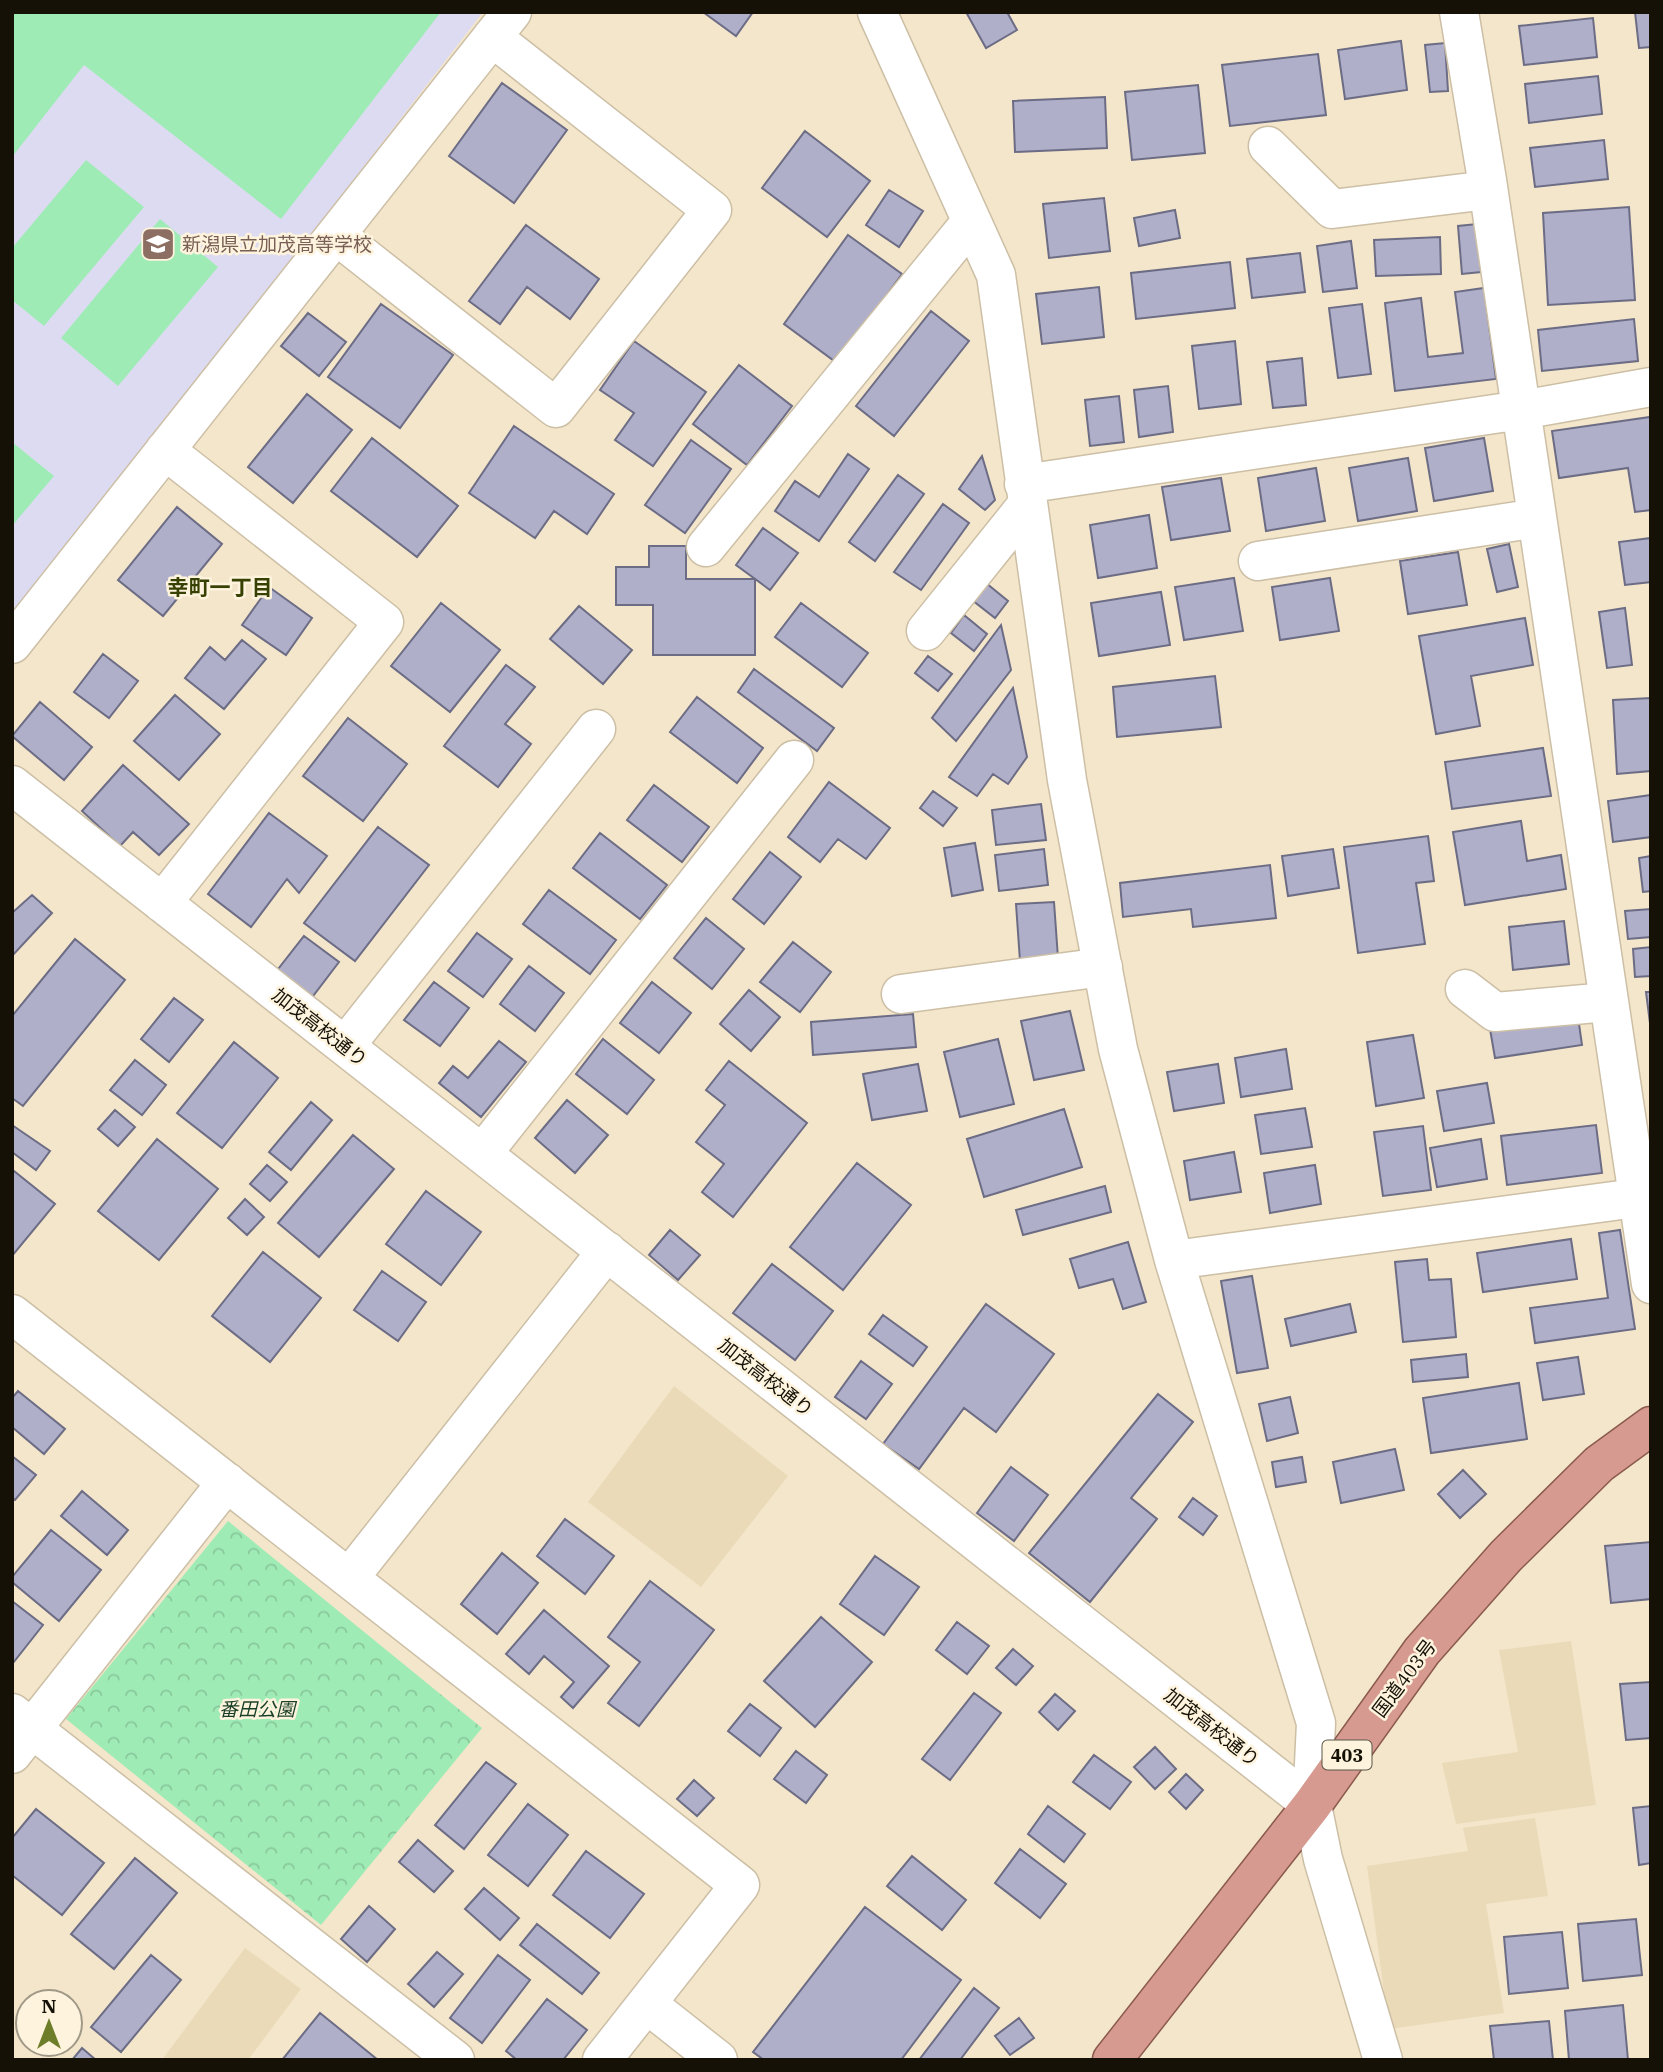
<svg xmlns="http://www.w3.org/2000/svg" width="1663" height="2072" font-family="'IBM Plex Serif','Noto Sans JP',serif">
	<defs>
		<pattern id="park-crowns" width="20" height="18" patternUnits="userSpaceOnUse" patternTransform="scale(1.75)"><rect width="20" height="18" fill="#9febb6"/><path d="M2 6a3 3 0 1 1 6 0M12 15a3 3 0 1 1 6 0" fill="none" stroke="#88c89b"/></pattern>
	</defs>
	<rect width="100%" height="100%" fill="#f3e6cb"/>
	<!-- built -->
	<path fill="#eadab8" d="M674,1386L788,1476L701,1587L588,1502Z
		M1571,1641L1596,1805L1456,1824L1442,1763L1518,1752L1499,1650Z
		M1535,1818L1548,1896L1486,1904L1504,2013L1389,2029L1367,1866L1468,1851L1463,1828Z
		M245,1948L301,1989L248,2060H162Z"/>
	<!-- education -->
	<path fill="#dddbf1" d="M12,12H483L200,379L12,614Z"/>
	<!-- grass -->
	<path fill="#9febb6" d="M12,12H441L281,219L84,65L12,157Z
		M86,160L144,207L44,326L12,300V248Z
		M160,219L218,267L118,386L61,338Z
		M12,442L54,476L12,526Z"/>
	<!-- park -->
	<path fill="url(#park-crowns)" d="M228,1521L482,1728L321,1925L66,1719Z"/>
	<!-- building -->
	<path fill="#afafca" stroke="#6d6c85" stroke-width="2" d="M703,12H753L736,36Z
		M966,12H1007L1017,30L986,48Z
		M1635,12H1651V47L1639,48Z
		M1593,18L1597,57L1524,65L1519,26Z
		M1401,41L1407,90L1345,99L1338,50Z
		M1445,43L1448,91L1430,92L1425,45Z
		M1318,54L1326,115L1230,126L1222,65Z
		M1598,76L1602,114L1529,123L1525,84Z
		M502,83L567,130L514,203L449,156Z
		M1198,85L1205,153L1132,160L1125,92Z
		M1105,97L1107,148L1015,152L1013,101Z
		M805,131L870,181L827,237L762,188Z
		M1604,140L1608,179L1535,187L1530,148Z
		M889,190L923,211L899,247L866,225Z
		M1104,198L1110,251L1049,258L1043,204Z
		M1629,207L1635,300L1548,305L1543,213Z
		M1175,210L1180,238L1139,246L1134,218Z
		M1477,224L1481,272L1462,274L1458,226Z
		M526,225L599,279L570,319L527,287L500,324L469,301Z
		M848,235L902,274L837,363L784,324Z
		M1440,237L1441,274L1376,276L1374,240Z
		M1351,241L1357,288L1323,292L1317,246Z
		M1300,253L1305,292L1252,298L1247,259Z
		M1230,262L1235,308L1136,319L1131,273Z
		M1099,287L1104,337L1042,344L1036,294Z
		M1484,288L1496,379L1395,391L1385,303L1421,298L1428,357L1463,353L1455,292Z
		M381,304L453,355L400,428L328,377Z
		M1362,304L1371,374L1338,378L1329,308Z
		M931,311L969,341L894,436L856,406Z
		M308,313L346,342L319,376L281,346Z
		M1634,319L1638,361L1542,371L1538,330Z
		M634,341L706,392L653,466L615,440L634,413L600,390Z
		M1235,341L1241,404L1199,409L1192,346Z
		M1302,358L1306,405L1273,408L1267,362Z
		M739,365L792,406L747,465L693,424Z
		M1168,386L1173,432L1139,437L1134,390Z
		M307,394L352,430L293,503L248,467Z
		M1119,396L1124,442L1090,446L1085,400Z
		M1650,417L1651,510L1635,512L1628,468L1559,478L1552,431Z
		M514,426L614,494L587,534L554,511L535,538L469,493Z
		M372,438L458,506L417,557L331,491Z
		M1484,438L1493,491L1434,501L1425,448Z
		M691,440L731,469L685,533L645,505Z
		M848,454L869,469L819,541L775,511L795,481L819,497Z
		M982,456L995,500L985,510L959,489Z
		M1408,458L1417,511L1358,521L1349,468Z
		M1316,468L1325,521L1266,531L1258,478Z
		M898,475L924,494L875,561L849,542Z
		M1221,478L1230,531L1171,540L1162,487Z
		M943,504L969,523L921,590L894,572Z
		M177,507L222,544L163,616L118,580Z
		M1149,515L1157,568L1098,578L1090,525Z
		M763,528L798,553L770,590L736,565Z
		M1651,538V582L1625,585L1619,542Z
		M1509,544L1518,587L1497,592L1487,549Z
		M649,546H686V579H755V655H653V605H616V567H649Z
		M1458,552L1467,605L1408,614L1400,561Z
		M1234,578L1243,631L1184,640L1175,587Z
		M1330,578L1339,631L1280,640L1272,587Z
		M986,583L1008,601L995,618L972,600Z
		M269,587L312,618L286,655L242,625Z
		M1161,592L1170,645L1099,656L1091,603Z
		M441,603L500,650L450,712L391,666Z
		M801,603L868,653L842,687L775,637Z
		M579,606L632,650L603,684L550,639Z
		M1625,608L1632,665L1607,668L1599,612Z
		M964,615L987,634L974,651L951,633Z
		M1525,618L1533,665L1471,676L1480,726L1436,734L1419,636Z
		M1001,625L1011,670L956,741L932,718Z
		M242,640L266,659L224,709L185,678L210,647L225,660Z
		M103,654L138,681L109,718L74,692Z
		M928,656L952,674L938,691L915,673Z
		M506,665L535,687L505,724L531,744L498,787L444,746Z
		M754,669L834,728L817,751L738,692Z
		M1215,676L1221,727L1117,737L1113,687Z
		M1013,688L1027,757L1008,784L993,774L977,796L949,777Z
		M175,695L220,734L179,780L134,741Z
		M697,697L763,748L737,783L670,732Z
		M1651,698V771L1617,774L1613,700Z
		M40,702L92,747L64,780L12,736Z
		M348,718L407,764L363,821L303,776Z
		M1543,748L1551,796L1452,809L1445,762Z
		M123,765L189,824L159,855L133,832L120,846L82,811Z
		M829,782L890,828L866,859L838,839L820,862L788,837Z
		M654,785L709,827L682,862L627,820Z
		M933,791L957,808L943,826L920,808Z
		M1651,795V837L1613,842L1608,801Z
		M1041,804L1046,840L996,845L992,810Z
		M269,813L327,856L299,893L287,879L251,927L208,894Z
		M1521,821L1527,861L1561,855L1566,889L1465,905L1453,832Z
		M378,827L429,865L355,961L304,923Z
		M600,833L667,885L640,919L573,868Z
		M1428,836L1434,881L1416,883L1425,944L1358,953L1344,847Z
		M975,843L983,890L952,896L944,848Z
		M1044,849L1048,885L999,891L995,855Z
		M1333,849L1339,888L1288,896L1282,856Z
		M770,852L801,877L764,924L733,899Z
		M1651,856V891L1643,892L1639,858Z
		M1270,865L1276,918L1193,927L1191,909L1123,917L1120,883Z
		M549,890L616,940L590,974L523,924Z
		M32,895L52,913L12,956V913Z
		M1054,902L1058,958L1020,961L1016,904Z
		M1651,909V937L1628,939L1625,911Z
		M706,918L744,949L712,989L674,958Z
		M1564,921L1569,964L1513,970L1509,927Z
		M477,933L512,959L483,997L448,971Z
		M304,936L339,962L310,1000L275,973Z
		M75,939L125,980L23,1106L12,1098V1016Z
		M793,942L831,972L800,1012L760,982Z
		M1651,947V976L1635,977L1633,949Z
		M529,966L564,993L535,1031L500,1004Z
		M434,982L469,1008L440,1046L404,1020Z
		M652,982L691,1013L659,1053L620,1023Z
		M749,990L780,1017L751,1051L720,1024Z
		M1646,992H1651V1031Z
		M174,998L203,1020L169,1062L141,1039Z
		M1070,1011L1084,1070L1034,1080L1021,1021Z
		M913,1014L916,1047L813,1055L811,1022Z
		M1578,1017L1582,1045L1495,1058L1490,1029Z
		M1413,1035L1424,1098L1376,1106L1367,1042Z
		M603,1039L654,1080L627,1114L576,1074Z
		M998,1039L1014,1104L960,1117L944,1052Z
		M499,1041L526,1062L481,1117L439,1083L453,1066L468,1078Z
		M234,1042L278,1078L222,1148L177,1113Z
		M1286,1049L1292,1089L1241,1097L1235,1058Z
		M135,1060L166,1085L142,1115L110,1090Z
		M729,1061L807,1123L733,1217L702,1192L724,1164L696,1142L725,1105L706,1090Z
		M918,1064L927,1111L872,1120L863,1074Z
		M1218,1064L1224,1103L1174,1111L1167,1072Z
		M1487,1083L1494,1123L1444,1131L1437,1091Z
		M567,1100L608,1135L575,1173L535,1138Z
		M311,1102L332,1120L291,1170L269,1152Z
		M1305,1108L1312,1147L1261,1154L1255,1115Z
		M1064,1109L1082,1167L984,1197L967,1139Z
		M115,1110L135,1127L118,1146L98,1129Z
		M12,1125L50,1151L36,1170L12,1152Z
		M1596,1125L1602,1173L1507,1185L1501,1136Z
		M1423,1126L1431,1190L1383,1196L1374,1132Z
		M353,1135L394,1169L319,1257L278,1223Z
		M157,1139L218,1189L159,1260L98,1211Z
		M1481,1139L1487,1179L1437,1187L1430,1148Z
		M1234,1152L1241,1192L1190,1200L1184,1161Z
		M857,1163L911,1205L843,1290L790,1247Z
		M267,1165L287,1182L270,1201L250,1184Z
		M1315,1165L1321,1204L1270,1213L1264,1173Z
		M14,1171L55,1204L12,1256V1173Z
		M1105,1186L1111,1212L1023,1235L1016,1210Z
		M426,1191L481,1232L441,1285L386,1244Z
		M245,1199L264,1217L247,1235L228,1218Z
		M670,1230L700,1255L678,1280L649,1255Z
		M1620,1230L1635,1329L1535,1343L1530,1308L1608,1298L1599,1233Z
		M1571,1239L1577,1279L1483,1292L1477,1253Z
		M1128,1242L1146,1302L1123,1309L1113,1279L1079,1288L1070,1259Z
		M263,1252L321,1298L270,1362L212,1316Z
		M1427,1259L1429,1280L1451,1279L1456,1337L1403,1342L1395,1262Z
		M772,1264L833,1311L795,1360L733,1313Z
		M382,1271L426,1302L398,1341L354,1310Z
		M1252,1276L1268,1368L1237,1373L1221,1281Z
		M986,1304L1054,1354L996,1432L964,1408L919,1469L883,1444Z
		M1350,1304L1356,1332L1291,1346L1285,1319Z
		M883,1315L927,1347L913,1366L869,1334Z
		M1466,1354L1468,1377L1413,1382L1411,1360Z
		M1578,1357L1584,1394L1543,1400L1537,1363Z
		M861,1361L892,1384L866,1419L835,1397Z
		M1519,1383L1527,1439L1431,1453L1423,1398Z
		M18,1391L65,1429L44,1454L12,1427V1398Z
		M1158,1394L1193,1422L1131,1498L1157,1519L1090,1602L1029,1553Z
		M1290,1397L1298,1433L1267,1441L1259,1404Z
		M1395,1449L1404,1490L1341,1503L1333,1462Z
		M12,1456L36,1475L15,1500L12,1498Z
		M1302,1457L1306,1482L1276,1487L1272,1462Z
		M1011,1467L1048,1495L1014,1541L977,1513Z
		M1463,1470L1486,1494L1460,1518L1438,1494Z
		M82,1491L128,1530L107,1555L61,1516Z
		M1193,1498L1217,1516L1203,1535L1179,1517Z
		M565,1519L614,1556L585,1594L537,1556Z
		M51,1530L101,1570L59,1621L12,1582V1577Z
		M1651,1542V1599L1611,1603L1605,1546Z
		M502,1553L538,1583L497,1634L461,1604Z
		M875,1556L919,1587L884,1635L840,1604Z
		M650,1581L714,1630L639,1726L608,1703L640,1662L608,1637Z
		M12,1601L43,1625L13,1663H12Z
		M544,1610L609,1666L573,1708L561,1697L574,1682L544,1656L529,1674L506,1654Z
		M821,1617L872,1662L815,1727L764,1681Z
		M957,1622L989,1646L967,1674L936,1650Z
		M1013,1649L1033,1666L1016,1685L996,1668Z
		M1651,1682V1738L1626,1740L1620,1684Z
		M974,1693L1001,1713L950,1780L922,1759Z
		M1055,1694L1075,1711L1058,1730L1039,1712Z
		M750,1704L781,1728L760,1756L728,1731Z
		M1155,1747L1176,1769L1155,1789L1134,1767Z
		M796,1751L827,1775L806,1803L774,1779Z
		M1094,1755L1131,1782L1110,1809L1073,1782Z
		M486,1762L516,1784L464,1849L435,1825Z
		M1186,1774L1203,1790L1186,1809L1169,1792Z
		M694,1780L714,1798L697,1816L677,1799Z
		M528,1804L568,1835L528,1886L488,1855Z
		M1048,1806L1085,1834L1064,1862L1028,1834Z
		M1651,1806V1863L1639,1865L1633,1808Z
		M36,1809L104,1863L62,1915L12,1875V1838Z
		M418,1840L453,1871L434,1892L399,1862Z
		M1020,1849L1066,1884L1040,1918L995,1883Z
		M586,1851L644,1894L610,1938L553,1895Z
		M912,1856L966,1900L942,1930L887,1886Z
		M135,1858L177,1893L114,1969L71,1934Z
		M484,1888L519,1918L500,1940L465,1909Z
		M369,1906L395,1929L367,1962L341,1939Z
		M865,1907L961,1980L901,2060H764L753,2052Z
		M1636,1919L1642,1975L1583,1981L1578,1924Z
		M537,1924L599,1973L582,1994L520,1945Z
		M1562,1932L1568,1988L1509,1994L1504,1937Z
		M437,1952L463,1974L434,2007L408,1984Z
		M151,1955L181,1980L121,2052L91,2027Z
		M498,1955L530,1980L482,2043L450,2018Z
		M974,1988L999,2008L960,2060H919Z
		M547,1999L587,2030L563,2060H517L506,2051Z
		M1623,2005L1628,2060H1569L1565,2011Z
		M320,2013L378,2060H282Z
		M1019,2018L1034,2038L1010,2055L995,2036Z
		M1549,2021L1553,2060H1494L1490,2026Z
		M82,2048L96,2060H72Z"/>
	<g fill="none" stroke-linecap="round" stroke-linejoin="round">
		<!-- minor casing -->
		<g stroke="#ccbfa5" stroke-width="41">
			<path id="minor" d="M877,12L996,275L1067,780L1118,1049L1174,1260L1316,1723L1312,1805L1323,1859L1383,2060
				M1459,12L1487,180L1651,1284
				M1268,146L1332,209L1488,190
				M336,235L556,408L712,210L492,37
				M1024,484L1521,410L1651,387
				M706,547L971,222
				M1258,561L1537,518
				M926,631L1027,505
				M12,644L512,12
				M12,785L1312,1805
				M162,903L384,622L165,450
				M1465,989L1495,1012L1608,1002
				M901,994L1103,967
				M345,1046L596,729
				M482,1154L794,760
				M1174,1260L1651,1196
				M12,1314L740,1885L602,2060
				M349,1578L607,1251
				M12,1713L455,2060
				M12,1754L227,1482
				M647,2004L718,2060"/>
		</g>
		<!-- trunk casing -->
		<g stroke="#8b5a4e" stroke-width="41">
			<path id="trunk" d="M1112,2060L1312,1805L1422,1651L1506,1556L1599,1464L1651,1426"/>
		</g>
		<!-- minor -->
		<use href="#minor" stroke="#fff" stroke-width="38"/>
		<!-- trunk -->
		<use href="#trunk" stroke="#d69a90" stroke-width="38"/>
	</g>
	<!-- icons -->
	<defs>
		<g id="school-square" transform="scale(1.75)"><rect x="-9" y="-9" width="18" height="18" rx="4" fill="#8d6e63" stroke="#fef4de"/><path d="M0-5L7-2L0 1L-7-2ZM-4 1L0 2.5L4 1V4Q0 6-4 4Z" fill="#fff"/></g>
	</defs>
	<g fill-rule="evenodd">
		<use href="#school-square" x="158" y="244"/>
	</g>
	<g text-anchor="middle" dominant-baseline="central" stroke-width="5" stroke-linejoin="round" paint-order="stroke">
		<!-- shield labels -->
		<rect fill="#fef4de" stroke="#5b5548" stroke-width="2" x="1322.5" y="1740.5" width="49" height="29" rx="5"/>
		<g font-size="18" font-weight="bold" fill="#151107">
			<text x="1347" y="1755">403</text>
		</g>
		<!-- education labels -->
		<g font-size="19" fill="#785e54" stroke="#fef4de" text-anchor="start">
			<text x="182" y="244">新潟県立加茂高等学校</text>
		</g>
		<!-- street labels -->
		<g font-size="19" fill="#151107" stroke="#fef4de">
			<text transform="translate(320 1027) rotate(38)">加茂高校通り</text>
			<text transform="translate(766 1377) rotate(38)">加茂高校通り</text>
			<text transform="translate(1404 1678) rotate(-53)">国道403号</text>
			<text transform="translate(1212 1727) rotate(38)">加茂高校通り</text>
		</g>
		<!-- park labels -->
		<g font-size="19" font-style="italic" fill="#183f27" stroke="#fef4de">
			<text x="257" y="1709">番田公園</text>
		</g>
		<!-- neighbourhood labels -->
		<g font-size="21" font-weight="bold" fill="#384104" stroke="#fef4de">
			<text x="220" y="587">幸町一丁目</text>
		</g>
	</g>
	<!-- border -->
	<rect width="1663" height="2072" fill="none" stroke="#151107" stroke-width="28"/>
	<!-- north arrow -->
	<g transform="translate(49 2023)"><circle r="33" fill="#fef4de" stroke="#a19988" stroke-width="2"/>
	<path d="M0-5L12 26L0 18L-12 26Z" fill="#6e7d2a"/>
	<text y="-10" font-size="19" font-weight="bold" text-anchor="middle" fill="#151107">N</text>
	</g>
</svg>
